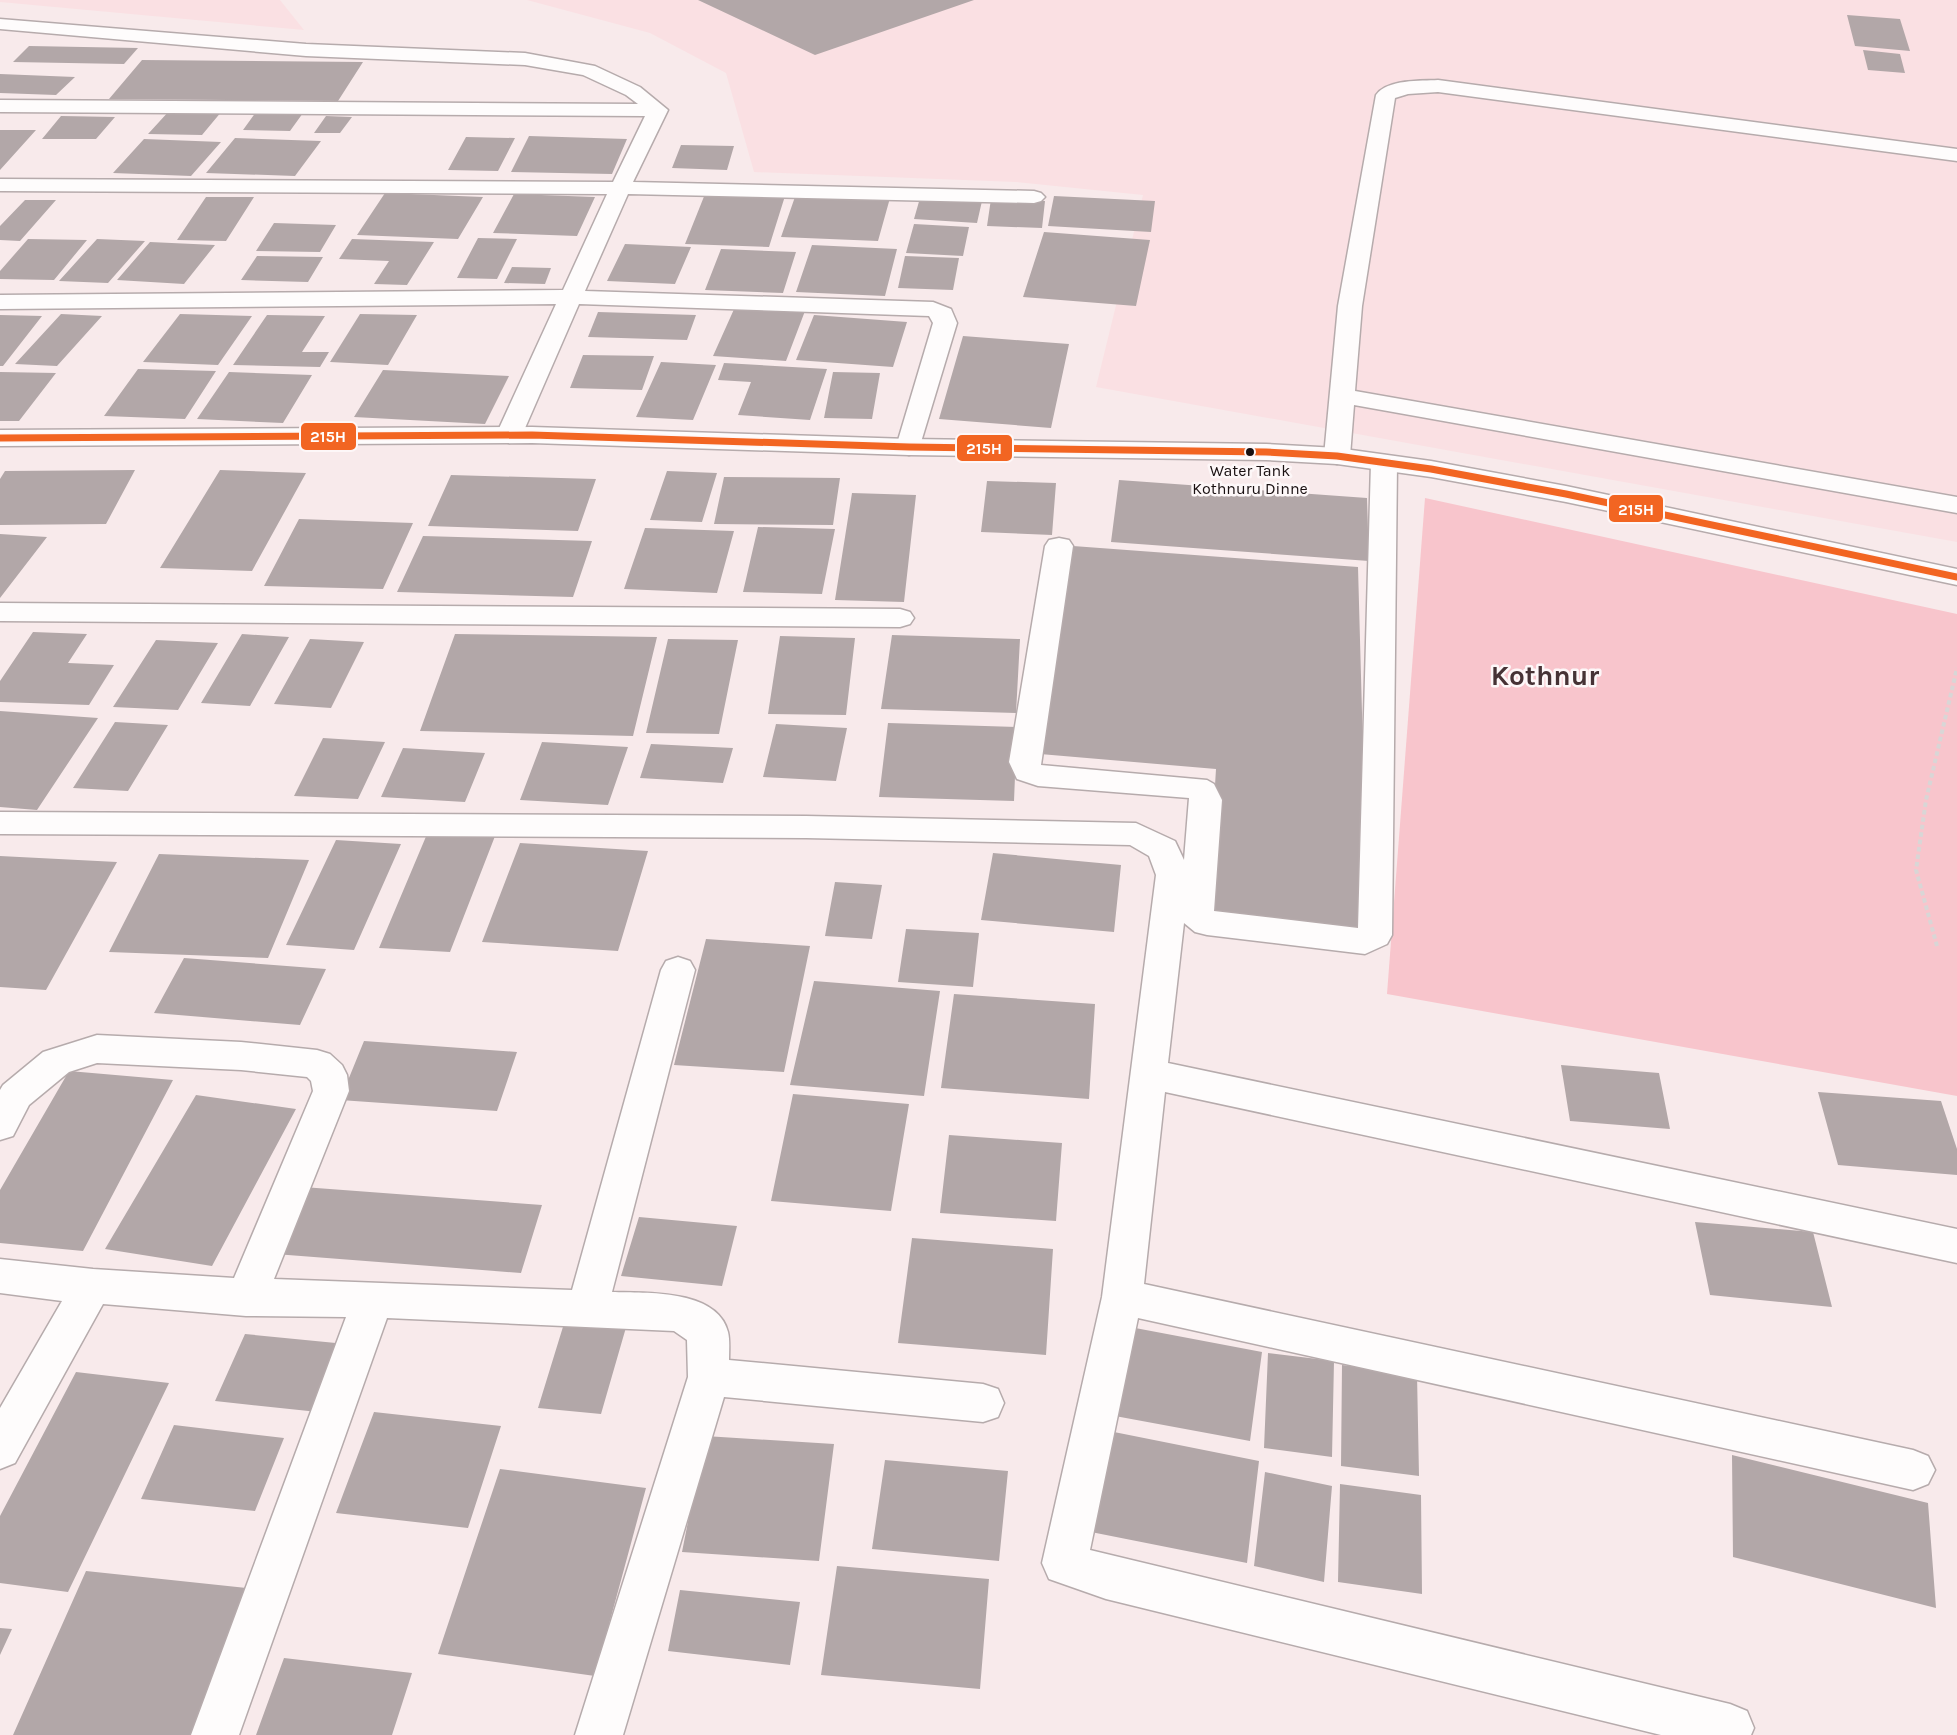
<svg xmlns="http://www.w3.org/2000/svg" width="1957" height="1735" font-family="Karla,sans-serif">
	<rect width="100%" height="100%" fill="#f8eaeb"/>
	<!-- built -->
	<path fill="#fae0e3" d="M0,0H280L304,30L0,2Z
		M527,0H1957V542L1096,387L1143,195L1016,182L754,172L726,73L650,33Z"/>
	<!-- green -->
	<path fill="#f8c5cc" d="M1425,498L1957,614V1096L1387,994Z"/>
	<!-- building -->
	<path fill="#b2a7a8" d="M698,0H974L815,55Z
		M1847,15L1900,19L1910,51L1855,46Z
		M29,46L138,48L124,64L13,62Z
		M1863,50L1900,54L1905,73L1868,70Z
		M142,60L363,62L338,101L109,99Z
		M0,74L75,77L56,95L0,93Z
		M170,110L222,111L202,135L148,134Z
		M256,112L303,113L290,131L243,130Z
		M61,116L115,117L96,139H42Z
		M326,116L352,117L340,133H314Z
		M0,130H36L0,170Z
		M529,136L627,139L612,174L511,172Z
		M466,137L515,138L498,171L448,170Z
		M235,138L321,141L295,176L206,173Z
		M144,139L221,142L191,176L113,173Z
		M681,145L734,146L727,170L672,168Z
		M385,193L483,197L458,239L357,235Z
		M514,194L595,197L577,236L493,233Z
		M705,194L785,196L769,247L685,244Z
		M796,194L890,198L878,241L781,237Z
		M1054,196L1155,201L1151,232L1048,226Z
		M206,197H254L226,241L177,240Z
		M920,198L982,201L977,223L914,219Z
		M991,199L1045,201L1042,228L987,226Z
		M25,200H56L20,241L0,240V226Z
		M274,223L336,225L320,252L256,251Z
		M914,224L969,227L963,256L906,253Z
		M1044,232L1150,240L1136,306L1023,297Z
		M478,238L517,239L497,279L457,278Z
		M28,239L87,240L54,280L0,279V271Z
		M97,239L145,241L108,283L59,281Z
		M352,239L434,242L407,285L374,284L389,261L339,259Z
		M150,242L215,245L184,284L117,280Z
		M625,244L691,247L675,284L607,281Z
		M812,245L897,249L885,296L796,292Z
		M721,249L796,252L783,293L705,290Z
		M257,256L323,257L308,282L241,280Z
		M905,256L959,258L953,290L898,288Z
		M512,267L551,268L545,284L504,283Z
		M735,307L805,311L786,361L713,356Z
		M598,312L696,315L687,340L588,337Z
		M61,314L102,316L57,366L15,364Z
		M180,314L252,316L218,365L143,362Z
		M360,314L417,315L388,365L330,362Z
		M0,315L42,316L3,366H0Z
		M267,315L325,316L302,352H329L320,367L233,365Z
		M814,315L907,322L893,367L796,360Z
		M963,336L1069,344L1051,428L939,419Z
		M583,355L654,356L642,390L570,388Z
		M661,362L716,365L693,420L636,417Z
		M724,363L827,369L810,420L738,415L751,382L718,380Z
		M138,369L216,371L185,419L104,416Z
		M383,370L509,376L485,424L354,417Z
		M0,372L56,373L19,421H0Z
		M229,372L312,375L283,423L197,419Z
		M833,372L880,373L872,419L824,418Z
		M135,470L106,524L0,525V479L5,471Z
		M220,470L306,473L252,571L160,568Z
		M667,471L717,473L702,522L650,520Z
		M451,475L596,479L578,531L428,526Z
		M724,477L840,478L833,525L714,524Z
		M1119,480L1367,498L1369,561L1111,542Z
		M987,481L1056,483L1052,535L981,532Z
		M852,493L916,495L904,602L835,600Z
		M299,519L413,523L383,589L264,586Z
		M758,527L835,529L822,594L743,592Z
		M645,528L734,531L717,593L624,589Z
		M0,534L47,537L0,598Z
		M423,536L592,541L573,597L397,592Z
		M1073,546L1358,567L1368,931L1207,915L1216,769L1040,754Z
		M33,632L87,634L68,663L114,665L89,705L0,702V681Z
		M242,634L289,637L250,706L201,703Z
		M455,634L657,637L633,736L420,731Z
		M892,635L1020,639L1016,713L881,709Z
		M780,636L855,638L846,715L768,714Z
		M310,639L364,642L331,708L274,704Z
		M668,639L738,640L719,734L646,733Z
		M156,640L218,643L178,710L113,707Z
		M0,711L98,718L37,810L0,807Z
		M115,722L168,725L128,791L73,788Z
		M888,723L1017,727L1014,801L879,797Z
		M776,724L847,728L836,781L763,777Z
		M323,738L385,742L358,799L294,796Z
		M542,742L628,747L608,805L520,800Z
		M651,744L733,748L723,783L640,778Z
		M403,748L485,753L465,802L381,797Z
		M430,827L497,831L450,952L379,948Z
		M336,840L401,844L354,950L286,945Z
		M520,843L648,851L618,951L482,942Z
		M993,853L1121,865L1114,932L981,920Z
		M159,854L309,860L268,958L109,952Z
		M0,856L117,862L46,990L0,987Z
		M835,882L882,885L872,939L825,936Z
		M906,929L979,933L973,987L898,982Z
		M706,939L810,946L784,1072L674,1065Z
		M184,958L326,969L300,1025L154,1013Z
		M814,981L940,991L924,1096L790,1085Z
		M954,994L1095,1004L1089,1099L941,1088Z
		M364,1041L517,1052L497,1111L340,1100Z
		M1561,1065L1659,1073L1670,1129L1570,1121Z
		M69,1071L173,1080L83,1251L0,1243V1190Z
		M1818,1092L1941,1101L1957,1149V1175L1838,1165Z
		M793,1094L909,1104L891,1211L771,1201Z
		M196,1095L296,1109L212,1266L105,1249Z
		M949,1135L1062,1143L1056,1221L940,1213Z
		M303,1187L542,1205L521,1273L275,1254Z
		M639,1217L737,1226L722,1286L621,1276Z
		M1695,1222L1813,1232L1832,1307L1710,1295Z
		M912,1238L1053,1249L1046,1355L898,1343Z
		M566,1317L627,1324L601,1414L538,1408Z
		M1130,1327L1262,1352L1250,1441L1115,1416Z
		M245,1334L346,1344L318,1412L215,1401Z
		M1268,1353L1334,1361L1332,1457L1264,1448Z
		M1342,1365L1417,1374L1419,1476L1341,1466Z
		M76,1372L169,1383L68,1592L0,1583V1516Z
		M374,1412L501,1426L468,1528L336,1513Z
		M174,1425L284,1438L255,1511L141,1499Z
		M1109,1431L1259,1461L1247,1563L1091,1532Z
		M705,1436L834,1444L819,1561L682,1552Z
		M1732,1455L1928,1503L1936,1608L1733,1557Z
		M885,1460L1008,1471L999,1561L872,1549Z
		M500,1469L646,1488L595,1676L438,1654Z
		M1265,1472L1332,1486L1324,1582L1254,1566Z
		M1340,1484L1421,1495L1422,1594L1338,1582Z
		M837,1566L989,1579L980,1689L821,1675Z
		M86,1571L266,1590L212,1735H13Z
		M680,1590L800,1602L790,1665L668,1651Z
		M0,1628L12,1629L0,1655Z
		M284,1658L412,1673L392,1735H256Z"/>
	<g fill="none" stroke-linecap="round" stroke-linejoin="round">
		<!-- service casing -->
		<g stroke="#b6abac" stroke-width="3">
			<path id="service" d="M1438,80L1957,149V161L1438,92L1408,94L1395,98L1362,306L1355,391L1957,497V513L1354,405L1350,456L1346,461L1337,464L1328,461L1324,456L1338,306L1376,95C1387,79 1421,81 1438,80Z"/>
		</g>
		<!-- minor casing -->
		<g stroke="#b6abac" stroke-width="3">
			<path id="minor" d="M0,19L306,44L525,53L595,66L640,87L668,110L633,182L1034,191L1041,193L1045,197L1041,201L1034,203L628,194L585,291L933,302L951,309L957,323L918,452L909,455L900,452L896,447L933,323L929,316L579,304L522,435L518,440L509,443L500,440L496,435L556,304L0,309V295L563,290L607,194L0,191V179L613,182L645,116L0,112V100L638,104L626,95L583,75L525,65L306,56L0,29Z
				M1384,455L1393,458L1397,463L1392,935L1387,944L1365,954L1207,935L1195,932L1184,923L1168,1063L1957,1229V1263L1165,1092L1144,1284L1913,1450L1928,1456L1935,1470L1928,1484L1913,1490L1138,1318L1090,1550L1730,1704L1747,1711L1754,1728L1751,1735H1661L1106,1599L1049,1579L1042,1563L1102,1297L1156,875L1149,856L1130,845L806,838L0,834V812L806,816L1136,823L1175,841L1184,860L1189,798L1038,786L1017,779L1009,762L1045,546L1049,540L1059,538L1069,540L1073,546L1041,765L1207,780L1214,784L1222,800L1214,911L1358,928L1371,463L1375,458Z
				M0,603L900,609L910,612L914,618L910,624L900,627L0,621Z
				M678,957L690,961L695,970L612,1292C646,1293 717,1289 728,1332C730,1340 729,1351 729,1360L983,1384L998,1389L1004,1403L998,1417L983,1422L724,1397L623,1735H575L688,1377L687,1340L674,1331L387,1318L239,1735H191L346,1317L246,1316L103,1304L15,1463L0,1469V1408L62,1301L0,1293V1259L93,1269L234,1278L313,1091L311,1081L307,1077L241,1070L97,1063L69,1072L29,1105L13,1136L0,1140V1090L3,1085L43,1052L97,1035L241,1042L317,1050L330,1054L342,1065L347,1075L349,1091L274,1279L572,1290L661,970L666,961Z"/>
		</g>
		<!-- secondary casing -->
		<g stroke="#b6abac" stroke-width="3">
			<path id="secondary" d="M532,427L909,439L1266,444L1337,448L1431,461L1566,486L1957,569V585L1566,502L1431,477L1337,464L1266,460L909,455L532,443L0,446V430Z"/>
		</g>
		<!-- path -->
		<path stroke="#d9d6d6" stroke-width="4" stroke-dasharray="4.5 3" stroke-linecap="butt" d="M1937,946L1916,870L1926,800L1957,668"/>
		<!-- service -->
		<use href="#service" fill="#fefcfc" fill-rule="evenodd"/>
		<!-- minor -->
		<use href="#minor" fill="#fefcfc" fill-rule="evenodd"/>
		<!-- secondary -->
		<use href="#secondary" fill="#fefcfc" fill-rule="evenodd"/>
		<!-- bus-1 casing -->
		<g stroke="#fdf7f8" stroke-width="10">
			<path id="bus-1" d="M0,438L532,435L909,447L1266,452L1337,456L1431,469L1566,494L1957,577"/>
		</g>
		<!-- bus-1 -->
		<use href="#bus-1" stroke="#f26522" stroke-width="7"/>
	</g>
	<!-- markers -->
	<circle fill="#191011" stroke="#fdf7f8" stroke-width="2" cx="1250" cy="452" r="5"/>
	<g text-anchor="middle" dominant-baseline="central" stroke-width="5" stroke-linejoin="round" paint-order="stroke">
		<!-- far-bus labels -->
		<g font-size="16" fill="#191011" stroke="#fdf7f8">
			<text x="1250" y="470">Water Tank<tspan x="1250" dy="18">Kothnuru Dinne</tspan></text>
		</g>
		<!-- district labels -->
		<g font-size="28" font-weight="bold" fill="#463235" stroke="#fdf7f8">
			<text x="1545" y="675">Kothnur</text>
		</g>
	</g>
	<g stroke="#fdf7f8" stroke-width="2">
		<rect x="300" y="422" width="57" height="29" rx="6" fill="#f26522"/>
		<rect x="956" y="434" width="57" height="28" rx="6" fill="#f26522"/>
		<rect x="1608" y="494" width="56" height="29" rx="6" fill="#f26522"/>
	</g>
	<g font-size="16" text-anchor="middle" font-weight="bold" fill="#fff">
		<text x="328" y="442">215H</text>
		<text x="984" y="454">215H</text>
		<text x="1636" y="515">215H</text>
	</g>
</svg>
